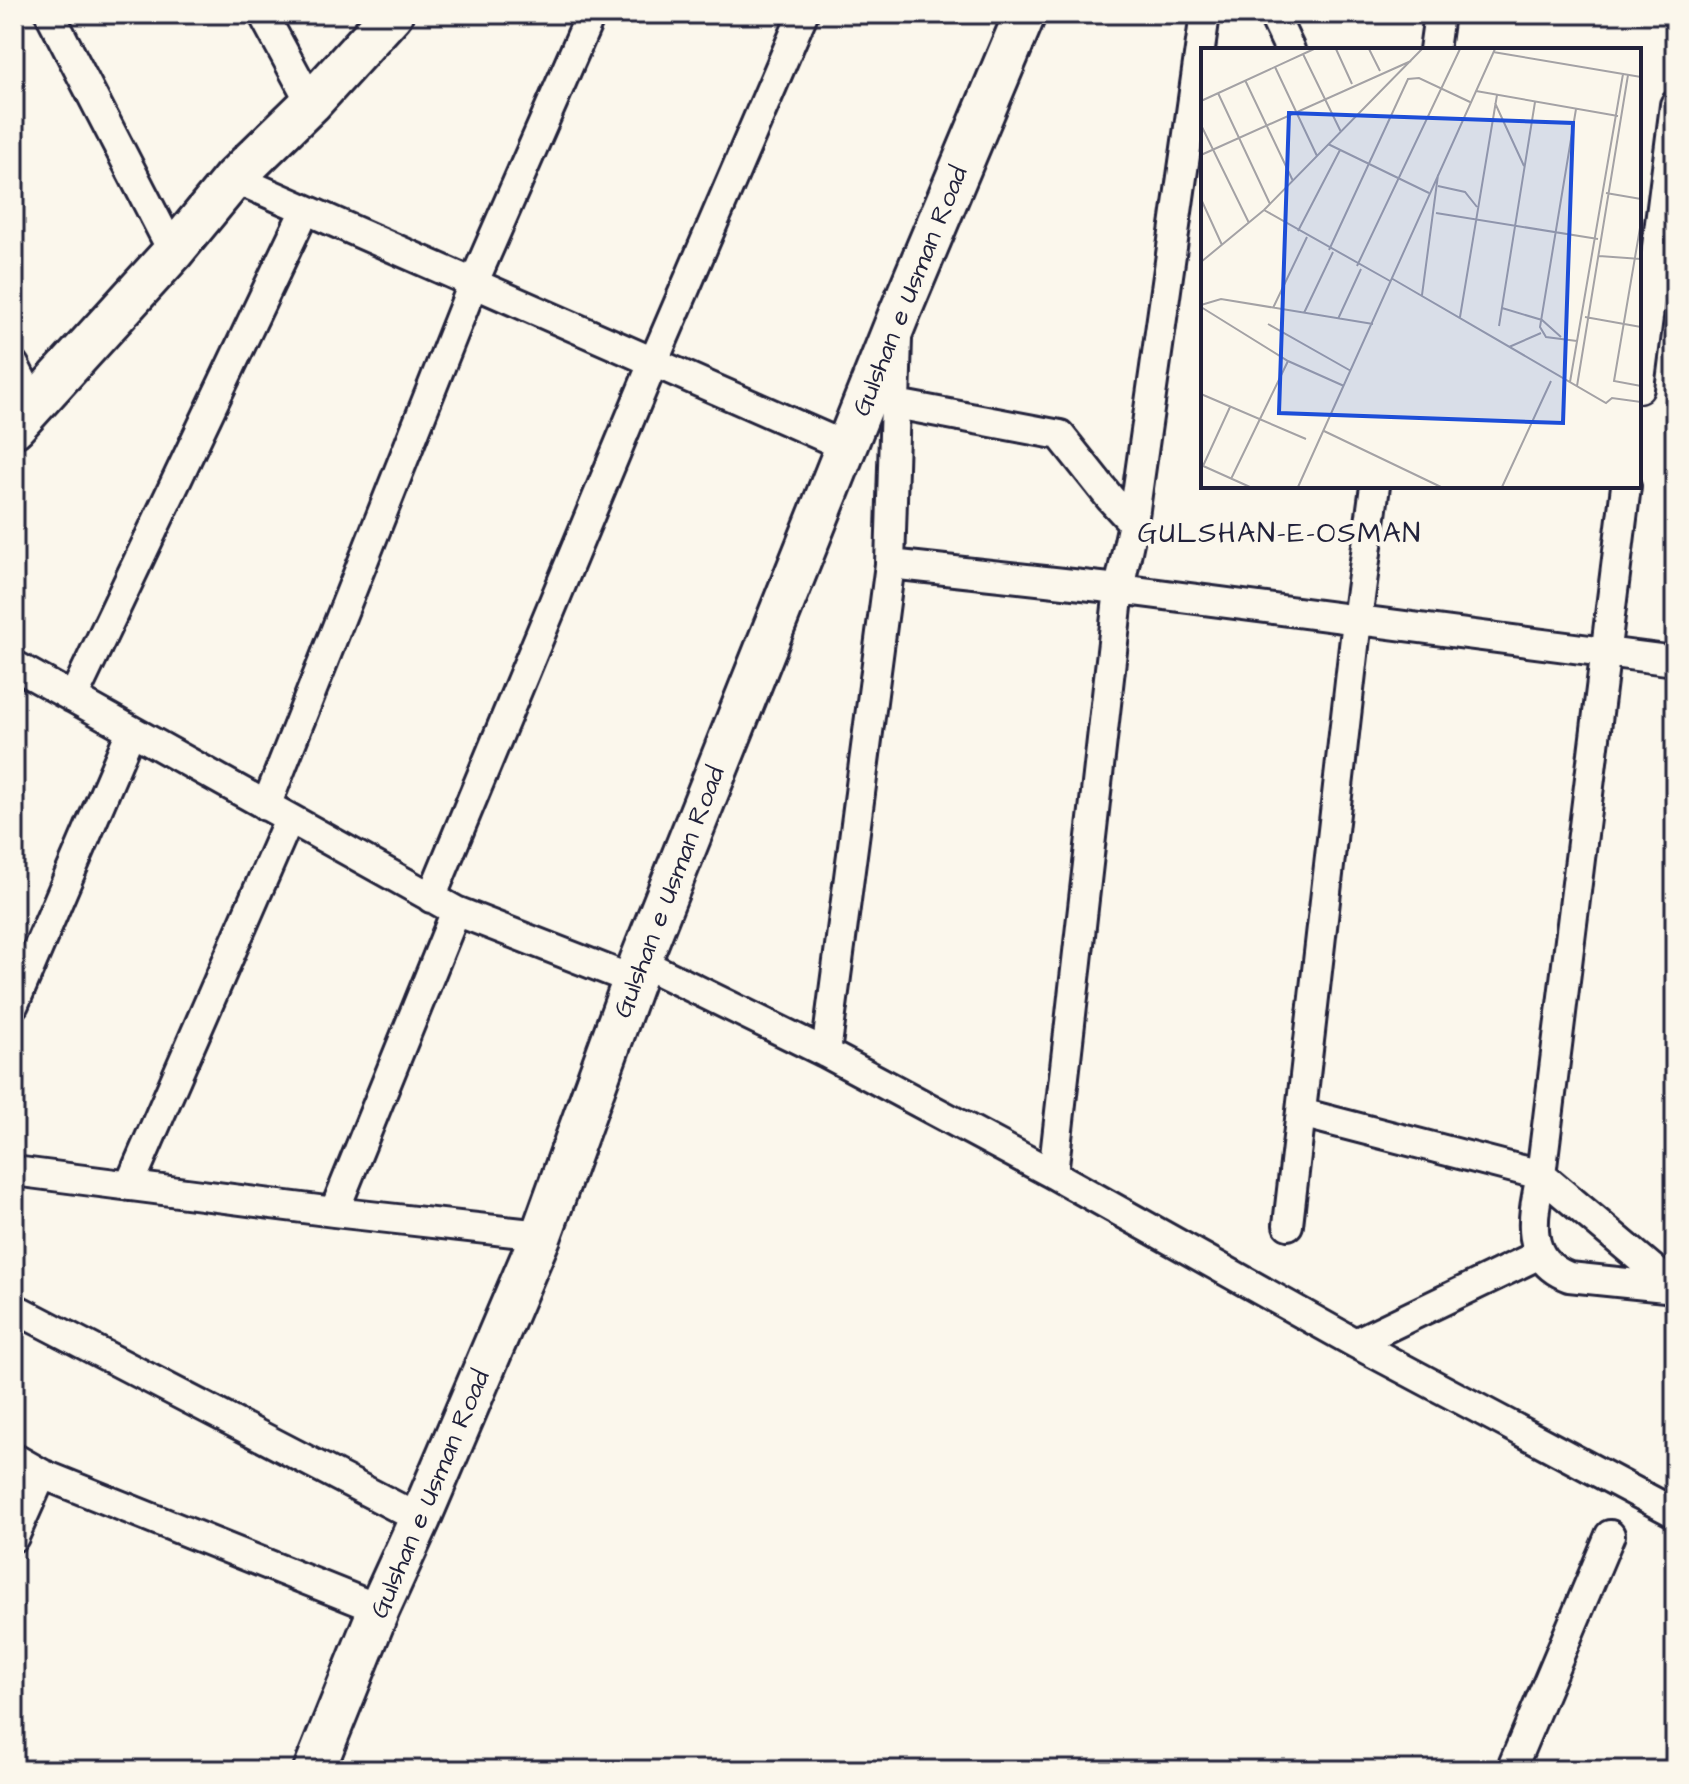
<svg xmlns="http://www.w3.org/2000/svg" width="1689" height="1784" font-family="'Architects Daughter',sans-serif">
	<rect width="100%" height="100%" fill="#fbf7ec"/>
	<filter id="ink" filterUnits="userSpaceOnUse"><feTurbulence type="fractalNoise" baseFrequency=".0125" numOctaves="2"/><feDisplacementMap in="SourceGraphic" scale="16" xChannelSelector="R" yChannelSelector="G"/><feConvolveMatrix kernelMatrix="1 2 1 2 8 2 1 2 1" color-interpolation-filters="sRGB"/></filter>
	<g filter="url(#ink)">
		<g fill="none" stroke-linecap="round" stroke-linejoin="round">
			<!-- street casing -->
			<g stroke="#22223b" stroke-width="34">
				<path id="street" d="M50,14L173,252
					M263,14L311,103
					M1273,14L1290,50
					M1434,50L1439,14
					M234,178L847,447
					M14,365L34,404
					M1639,388L1675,105
					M896,404L1060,435L1110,498L1133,523
					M1626,486L1541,1175C1533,1215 1522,1259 1569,1277L1675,1288
					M890,564L1119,589L1675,661
					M14,665L456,911L633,980
					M73,698L305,210
					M266,806L473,284L591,14
					M431,898L653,363L803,14
					M640,962L826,1053L1053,1174L1355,1343L1675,1513
					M14,1004L131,731
					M826,1053L890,564L897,338
					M1301,1113L1541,1175L1675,1288
					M14,1171L334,1212L541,1235
					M1053,1174L1119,589L1133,523L1205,14
					M129,1186L289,819
					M334,1212L456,911
					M1288,1225L1357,620L1375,486
					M14,1308L420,1519
					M1355,1343L1540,1254
					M14,1458L42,1474L379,1609
					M14,1537L42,1474
					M1511,1770L1610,1535"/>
			</g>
			<!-- secondary casing -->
			<g stroke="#22223b" stroke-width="46">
				<path id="secondary" d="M14,427L173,252L234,178L311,103L392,14
					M314,1770L379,1609L420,1519L541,1235L640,962L898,317L1025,14"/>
			</g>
			<!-- street -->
			<use href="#street" stroke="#fbf7ec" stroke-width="28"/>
			<!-- secondary -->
			<use href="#secondary" stroke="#fbf7ec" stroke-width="40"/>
		</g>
	</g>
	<g text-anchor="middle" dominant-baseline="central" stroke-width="8" stroke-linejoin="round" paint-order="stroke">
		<!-- street labels -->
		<g font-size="26" fill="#22223b" stroke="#fbf7ec">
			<text transform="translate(910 291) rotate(-68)">Gulshan e Usman Road</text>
			<text transform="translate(669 892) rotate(-69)">Gulshan e Usman Road</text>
			<text transform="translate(430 1494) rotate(-67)">Gulshan e Usman Road</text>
		</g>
		<!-- neighbourhood labels -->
		<g font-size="28" letter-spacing="2" fill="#22223b" stroke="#fbf7ec">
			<text x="1280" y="533">GULSHAN-E-OSMAN</text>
		</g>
	</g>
	<!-- overview -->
	<g transform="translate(1201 48)">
		<rect width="440" height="440" fill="#fbf7ec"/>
		<path fill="none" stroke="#a4a2a5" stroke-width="2" d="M135,1L151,36M168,1L179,23M292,4L440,29M102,6L140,84M74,19L116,108M44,32L92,133M275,43L417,68M17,45L69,156M0,53L113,1M294,55L323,118M375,61L339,279L345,289L376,293M0,77L48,175M127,96L228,145M0,107L210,13M237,138L264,144L276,159M405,145L440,151M0,151L21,197M63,162L189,233M235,165L397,191M440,174L413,333L440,338M97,183L139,102M128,202L207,31L218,30L269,54M398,208L440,211M0,214L63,162L221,1M156,218L259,1M190,230L405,355L411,350L440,354M221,247L237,127M0,257L20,251L172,276M0,259L87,313L143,338M72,260L106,189M301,260L341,272L360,289M103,265L132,204M259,269L296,47M384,269L440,279M137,271L160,221M67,276L150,323M298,278L334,54M308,299L340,285M369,334L422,26M376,338L427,27M0,346L105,391M123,383L240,439M0,417L49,439M2,418L29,359M30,431L87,313M97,439L294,1M301,439L350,333"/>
		<path fill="#1d4ed8" fill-opacity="0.15" stroke="#1d4ed8" stroke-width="4" d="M88,65L372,75L362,375L78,365Z"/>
		<rect width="440" height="440" fill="none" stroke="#22223b" stroke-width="4"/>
	</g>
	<!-- margin -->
	<rect width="1689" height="1784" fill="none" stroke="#fbf7ec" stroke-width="48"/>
	<rect x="24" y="24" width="1641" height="1736" fill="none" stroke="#22223b" stroke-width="3" filter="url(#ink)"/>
</svg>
